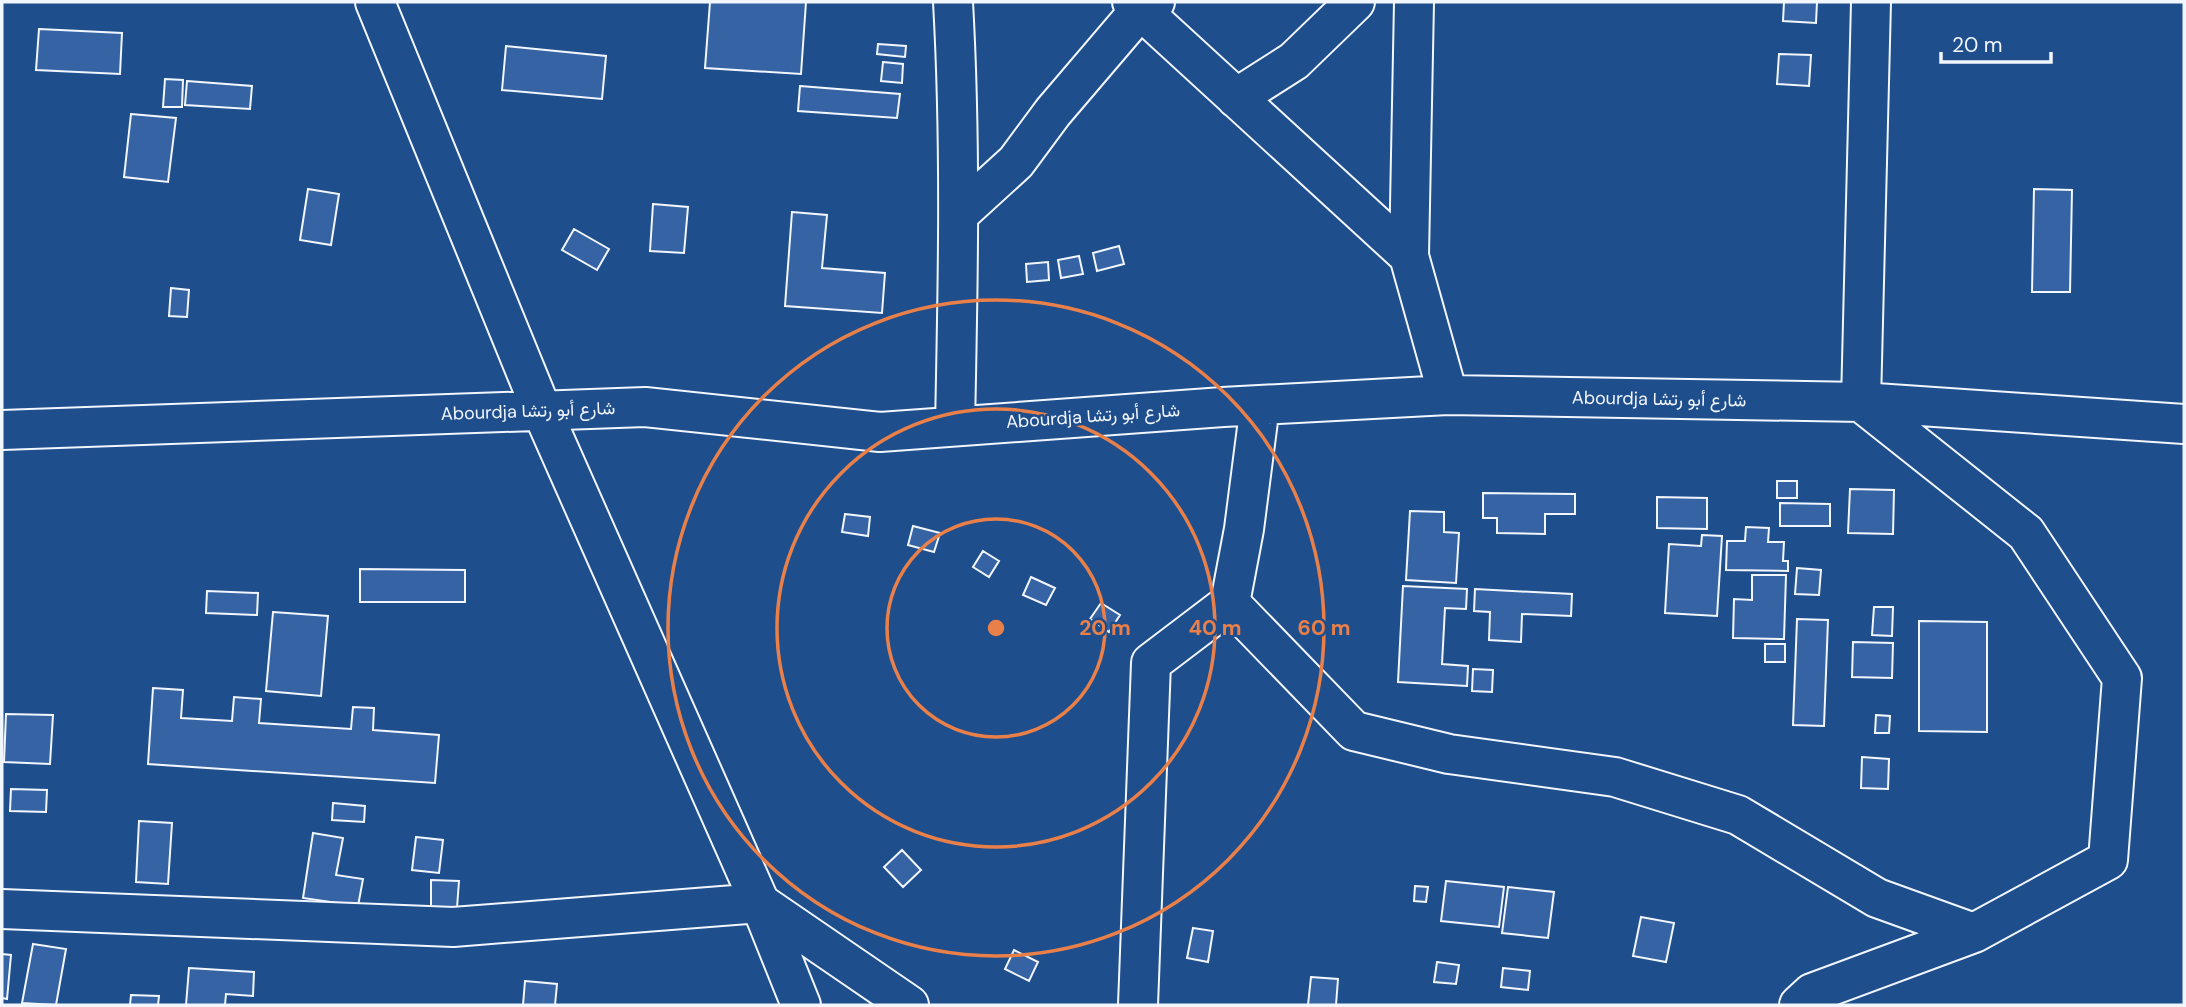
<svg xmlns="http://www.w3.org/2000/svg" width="2186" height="1007" font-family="'DM Sans',Vazirmatn,sans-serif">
	<rect width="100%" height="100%" fill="#1f4e8c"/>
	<!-- building -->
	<path fill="#3563a3" stroke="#f2f6ff" stroke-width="2" d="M710,2H806L801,74L705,68Z
		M1784,2H1817L1816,23L1783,21Z
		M39,29L122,33L120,74L36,70Z
		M878,44L906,46L905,57L877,54Z
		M506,46L606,56L602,99L502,90Z
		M1779,54L1811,55L1809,86L1777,84Z
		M883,62L903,64L902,83L881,81Z
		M165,79L183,80L182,107H163Z
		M187,81L252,86L250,109L185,105Z
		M800,86L900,94L897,118L798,111Z
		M131,114L176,118L168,182L124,177Z
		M308,189L339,194L331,245L300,240Z
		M2034,189L2072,190L2070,292H2032Z
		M653,204L688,207L684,253L650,251Z
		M792,212L827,215L822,268L885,273L882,313L785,306Z
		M574,229L609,249L597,270L562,250Z
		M1119,246L1124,264L1097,271L1093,253Z
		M1079,256L1083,274L1061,278L1058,260Z
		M1048,262L1049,280L1027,282L1026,264Z
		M171,288L189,290L187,317L169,316Z
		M1777,481H1797V498H1777Z
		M1850,489L1894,490L1893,534L1848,533Z
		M1483,493L1575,494V514H1545V534L1497,533V518H1483Z
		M1657,497L1707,498V529L1657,528Z
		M1780,503L1830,504V526H1780Z
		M1410,511L1444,512V532L1459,533L1456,583L1406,580Z
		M845,514L870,517L868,536L842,532Z
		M913,526L940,533L934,552L908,545Z
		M1746,527L1769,528L1768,542H1784L1783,561H1788V571L1726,570L1727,541H1745Z
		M1702,535L1722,536L1717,616L1665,613L1669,544L1701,546Z
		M983,551L999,561L989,577L973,567Z
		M1797,568L1821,570L1819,595L1795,594Z
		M360,569L465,570V602H360Z
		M1752,575H1786L1784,639L1733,638L1734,599L1752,600Z
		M1031,577L1055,588L1046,605L1023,595Z
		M1403,586L1467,589L1466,609L1445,608L1442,664L1468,666L1467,686L1398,682Z
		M1475,589L1572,594L1571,616L1522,614L1521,642L1489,640L1490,612L1474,611Z
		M207,591L258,593L257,615L206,613Z
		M1101,603L1120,615L1109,632L1090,619Z
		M1874,607H1893L1892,636L1872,635Z
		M273,612L328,616L321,696L266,691Z
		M1797,619L1828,620L1824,726L1793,725Z
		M1919,621L1987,622V732L1919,731Z
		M1853,642L1893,643L1892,678L1852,677Z
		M1765,644H1785V662H1765Z
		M1473,669L1493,670L1492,692L1472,691Z
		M153,688L183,690L181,718L232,721L234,697L261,699L259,723L351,729L353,707L374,708L373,730L439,735L435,783L148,764Z
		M6,714L53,715L50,764L4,762Z
		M1876,715L1890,716L1889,733H1875Z
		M1862,757L1889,759L1888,789L1861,788Z
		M11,789L47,790L46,812L10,811Z
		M333,803L365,806L364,822L332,820Z
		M139,821L172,823L168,884L136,882Z
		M313,833L343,838L336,875L363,879L358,906L303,898Z
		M416,837L443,840L439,873L412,870Z
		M902,850L921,870L903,887L884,867Z
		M431,880L459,881L457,908L431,907Z
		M1446,881L1504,887L1499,927L1441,921Z
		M1415,886L1428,887L1426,902L1414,901Z
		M1508,887L1554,892L1548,938L1502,933Z
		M1641,917L1674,923L1666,962L1633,956Z
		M1193,928L1213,931L1208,962L1187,958Z
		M33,944L66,949L56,1005L22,1003Z
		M1014,950L1038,962L1029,981L1005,969Z
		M2,954L11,955L7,999L2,998Z
		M1437,962L1459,965L1456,984L1434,982Z
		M189,968L254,972L253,996L226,994L225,1005H186Z
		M1503,968L1530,971L1528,990L1501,987Z
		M1311,977L1338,979L1336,1005H1308Z
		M525,981L557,984L555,1005H523Z
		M131,995L159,996L158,1005H130Z"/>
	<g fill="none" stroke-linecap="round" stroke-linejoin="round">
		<!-- minor casing -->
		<g stroke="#f2f6ff" stroke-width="42">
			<path id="minor" d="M375,2L542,411L760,903L801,1005
				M953,2C961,143 958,284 955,426
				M1132,2L1409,256
				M1414,2L1409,256L1448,395
				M1236,98L1294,61L1355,2
				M959,214L1016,162L1053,112L1140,10L1155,2
				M2,430L645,407L880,432L1223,407L1448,395L1861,402L2184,424
				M1230,603L1244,529L1260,405
				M2,909L453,927L760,903L909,1005
				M1138,1005L1151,663L1230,603L1354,731L1449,754L1615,777L1738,815L1877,898L1974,933L2108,860L2122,678L2026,533L1861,402L1871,2
				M1799,1005L1812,993L1974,933"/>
		</g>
		<!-- minor -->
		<use href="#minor" stroke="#1f4e8c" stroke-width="38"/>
	</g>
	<!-- distance rings -->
	<g fill="none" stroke="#ea8049" stroke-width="3.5">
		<circle cx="996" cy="628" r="109"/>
		<circle cx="996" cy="628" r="219"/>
		<circle cx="996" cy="628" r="328"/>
	</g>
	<g text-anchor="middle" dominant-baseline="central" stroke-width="5" stroke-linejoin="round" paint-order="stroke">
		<!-- street labels -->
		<g font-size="18" fill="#f2f6ff" stroke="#1f4e8c">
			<text transform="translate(1659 399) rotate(1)">Abourdja شارع أبو رتشا</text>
			<text transform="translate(528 411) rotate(-2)">Abourdja شارع أبو رتشا</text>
			<text transform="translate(1093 416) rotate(-4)">Abourdja شارع أبو رتشا</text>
		</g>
	</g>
	<circle cx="996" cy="628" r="10" fill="#ea8049" stroke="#1f4e8c" stroke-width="3.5"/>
	<g font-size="21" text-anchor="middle" font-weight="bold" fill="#ea8049" stroke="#1f4e8c" stroke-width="5" stroke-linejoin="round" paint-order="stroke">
		<text x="1105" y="635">20 m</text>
		<text x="1215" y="635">40 m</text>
		<text x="1324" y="635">60 m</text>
	</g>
	<!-- border -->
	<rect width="2186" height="1007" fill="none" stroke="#f2f6ff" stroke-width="7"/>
	<!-- scale -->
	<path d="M1941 52v10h110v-10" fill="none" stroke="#f2f6ff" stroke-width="3.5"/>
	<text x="1952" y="52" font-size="21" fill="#f2f6ff" stroke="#1f4e8c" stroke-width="5" paint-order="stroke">20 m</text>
</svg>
